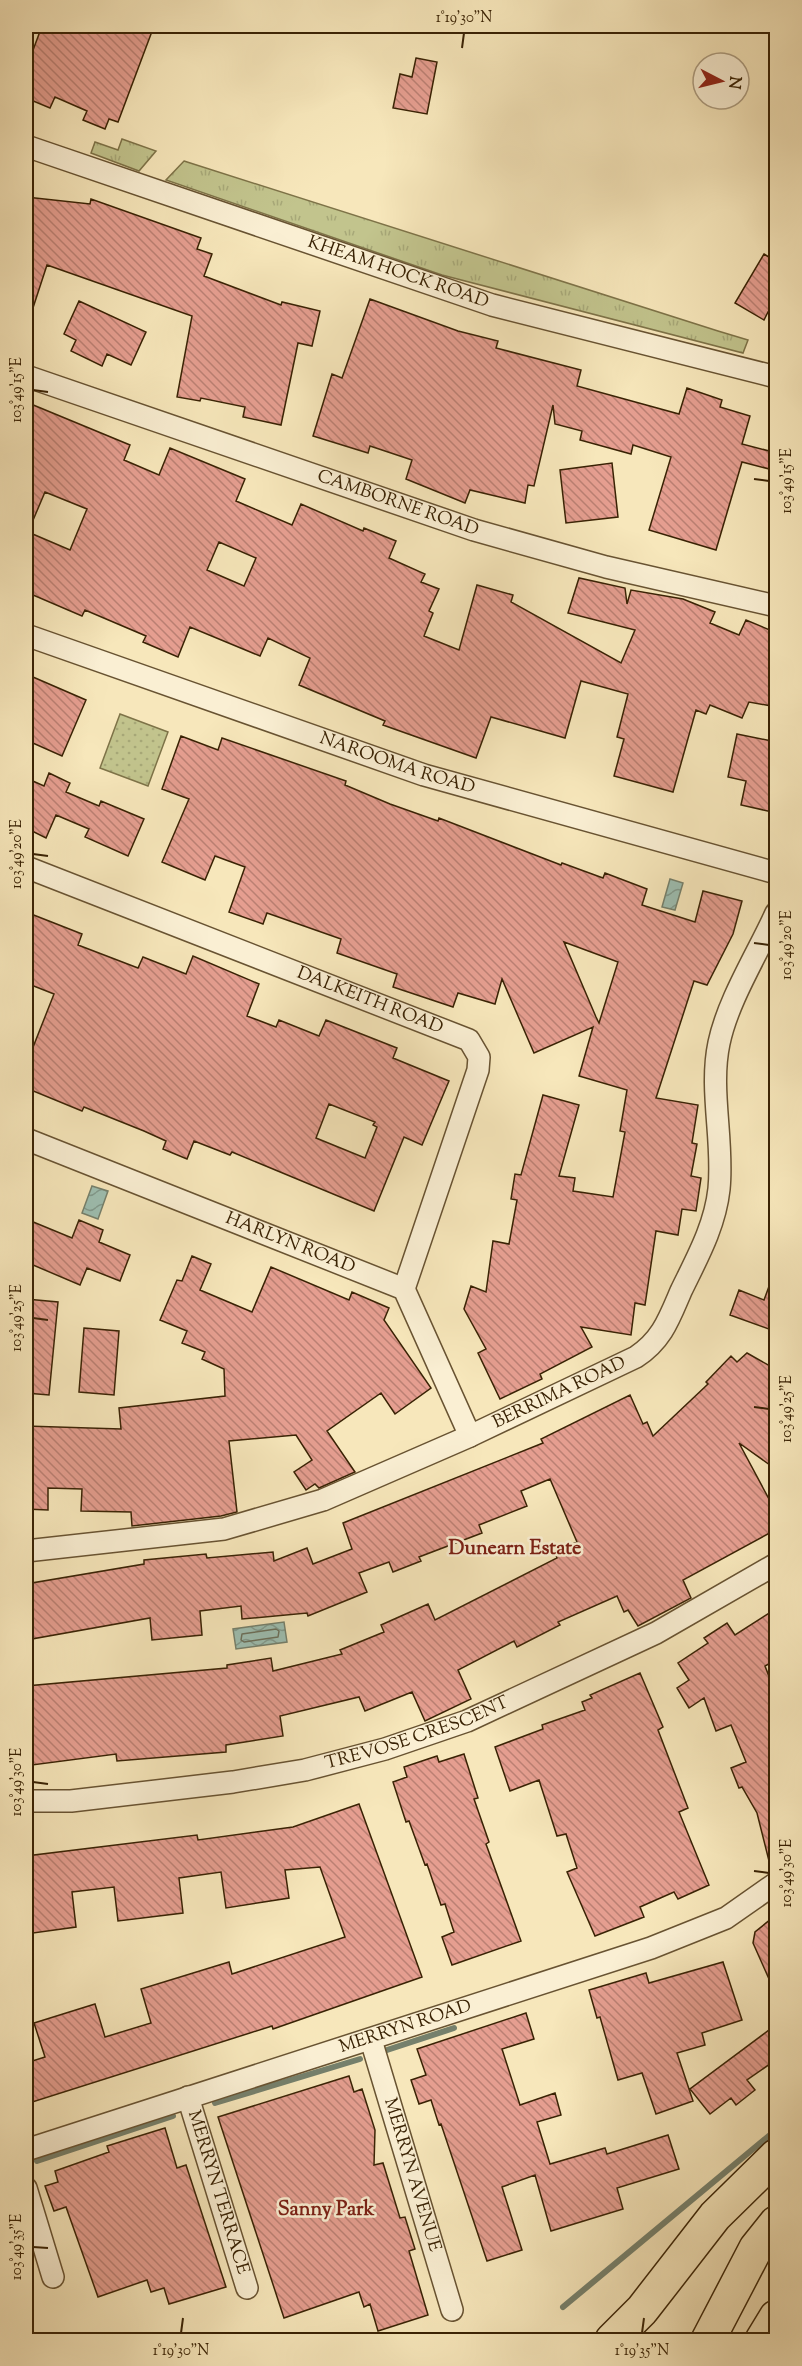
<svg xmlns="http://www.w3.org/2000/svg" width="802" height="2366" font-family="'Sorts Mill Goudy',serif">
	<defs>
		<pattern id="grass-dots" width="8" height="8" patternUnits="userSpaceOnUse" patternTransform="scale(1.5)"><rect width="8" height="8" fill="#c2c48d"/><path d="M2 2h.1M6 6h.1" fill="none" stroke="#a7a878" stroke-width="1.8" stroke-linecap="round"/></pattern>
		<pattern id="park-tufts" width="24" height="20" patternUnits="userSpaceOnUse" patternTransform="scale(1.5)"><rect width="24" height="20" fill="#c2c48d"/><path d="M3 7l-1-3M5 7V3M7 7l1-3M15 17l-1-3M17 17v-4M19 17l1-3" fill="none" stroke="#a7a878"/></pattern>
		<pattern id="water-waves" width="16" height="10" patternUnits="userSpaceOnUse" patternTransform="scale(1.5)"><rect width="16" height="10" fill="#9dbfb2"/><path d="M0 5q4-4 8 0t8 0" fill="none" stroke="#819b8f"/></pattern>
		<pattern id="building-back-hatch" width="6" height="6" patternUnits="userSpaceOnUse" patternTransform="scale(1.5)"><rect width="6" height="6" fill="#e59e90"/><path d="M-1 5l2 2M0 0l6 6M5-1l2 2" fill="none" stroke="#bb8073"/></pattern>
	</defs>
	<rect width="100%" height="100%" fill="#f7e7bb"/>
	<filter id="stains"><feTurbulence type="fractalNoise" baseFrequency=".00333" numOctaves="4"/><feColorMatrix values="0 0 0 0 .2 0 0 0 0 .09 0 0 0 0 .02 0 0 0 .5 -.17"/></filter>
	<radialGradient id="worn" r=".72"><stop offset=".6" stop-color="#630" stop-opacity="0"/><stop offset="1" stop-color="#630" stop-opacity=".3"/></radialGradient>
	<!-- grass -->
	<path fill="url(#grass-dots)" stroke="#7e7348" stroke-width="1.5" d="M120,714L168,732L148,786L100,768Z"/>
	<!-- park -->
	<path fill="url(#park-tufts)" stroke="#7e7348" stroke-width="1.5" d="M122,139L156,151L139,171L91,153L95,142L118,150Z
		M184,161L718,331L748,340L743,353L442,275L166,180Z"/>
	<!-- water -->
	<path fill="url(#water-waves)" stroke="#75806c" stroke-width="1.5" d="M670,879L683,883L675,910L662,907Z
		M92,1186L108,1191L98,1219L82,1213Z
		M284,1622L287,1642L236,1649L233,1629Z"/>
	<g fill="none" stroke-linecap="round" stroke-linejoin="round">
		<!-- shore -->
		<path stroke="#6b705b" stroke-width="1.5" d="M276,1629L279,1631L278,1637L244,1642L241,1640L242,1634Z"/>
		<!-- stream -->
		<path stroke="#75806c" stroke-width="6" d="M387,2050L454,2028
			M215,2103L360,2059
			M37,2161L173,2116
			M563,2307L776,2130"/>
	</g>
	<!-- building -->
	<path fill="url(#building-back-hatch)" stroke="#392204" stroke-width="1.5" fill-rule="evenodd" d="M42,26H154L118,122L109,119L105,129L83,120L87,111L55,97L50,108L26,98V69Z
		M416,58L437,62L427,114L393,108L400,74L412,77Z
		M26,197L90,204L91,199L201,238L197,249L212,254L204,276L281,305L282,302L320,311L312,346L298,343L281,425L243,417L245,407L201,398L200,401L177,397L192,316L47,265L29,320L26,319Z
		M764,254L777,262V317L768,312L764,320L735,303Z
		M370,299L458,331L498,341L496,348L581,370L577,386L679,414L687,388L722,400L720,407L750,416L742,444L777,453V471L742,462L716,550L649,530L671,457L633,445L631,454L580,440L582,431L555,424L553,405L534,486L528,485L525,503L470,490L465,503L406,479L412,460L370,446L368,453L313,436L332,374L342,378Z
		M79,301L146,332L131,365L107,354L102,366L71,351L76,340L64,334Z
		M26,402L130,445L124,460L159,475L170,448L245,479L236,501L292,525L301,504L363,531L364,528L396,541L389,558L425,574L421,582L439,589L429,611L433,613L424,636L459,650L477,585L513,595L511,602L621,663L635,630L568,613L579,578L625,588L627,604L631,590L683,599L715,612L710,623L739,635L746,620L777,633V707L749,702L742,718L710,705L706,714L696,710L673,792L614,776L624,739L617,737L628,694L581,681L565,738L491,717L476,758L383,725L385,721L299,685L310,658L268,638L260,656L190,627L178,657L143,642L146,636L85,610L82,616L26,592ZM45,492L87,509L70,550L28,532ZM219,542L256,558L244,586L207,570Z
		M612,463L618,517L566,523L560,470Z
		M26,674L86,700L62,756L26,740Z
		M737,734L777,742V813L741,805L746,781L728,777Z
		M181,736L218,750L222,738L346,781L345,785L390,804L438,821L439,818L561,865L562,863L603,878L605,873L647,889L642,905L695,922L703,891L742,901L733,934L707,985L694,981L656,1098L698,1105L692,1143L697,1144L691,1176L701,1178L696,1211L682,1209L678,1235L656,1231L645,1305L635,1303L631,1335L581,1327L592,1347L540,1374L542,1379L500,1399L478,1353L486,1349L464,1309L471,1286L486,1292L493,1241L509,1244L517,1200L511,1199L515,1174L521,1175L543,1095L579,1105L559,1176L575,1178L573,1191L613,1197L625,1132L620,1131L627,1090L579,1076L593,1027L534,1053L502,979L495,1004L458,993L453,1007L393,987L397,974L337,953L341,939L267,913L263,924L229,912L245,867L215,856L205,880L162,862L189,799L162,789ZM564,942L618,962L599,1023L596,1017Z
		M49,773L70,783L66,792L99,806L101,801L144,819L128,856L85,837L89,829L56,815L46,838L26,828V778L44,786Z
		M26,912L82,934L78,945L138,968L143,957L186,974L193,956L259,984L247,1016L276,1027L279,1020L319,1036L326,1020L397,1048L393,1058L449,1081L422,1145L404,1137L374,1211L232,1152L230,1155L194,1141L187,1159L163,1149L166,1141L144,1131L84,1107L82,1111L26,1088V1065L54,994L26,983ZM329,1104L375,1122L373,1125L377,1127L365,1158L316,1138Z
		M26,1219L72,1238L79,1220L103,1230L99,1242L130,1255L120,1281L87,1268L80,1285L26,1262Z
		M192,1256L211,1264L200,1290L252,1312L271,1267L349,1300L352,1292L389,1308L384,1320L431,1388L395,1414L381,1393L327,1431L355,1472L319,1488L315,1484L306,1490L294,1472L312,1460L296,1435L229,1441L237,1512L221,1516L132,1526L131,1512L81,1511L82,1489L48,1488V1510L26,1509V1426L121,1429L119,1408L225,1396L224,1369L202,1359L205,1352L182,1343L187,1331L160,1320L177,1280L182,1281Z
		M775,1270L777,1332L730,1315L739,1290L764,1300Z
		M26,1299L58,1302L49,1395L26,1393Z
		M84,1328L119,1331L114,1395L79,1392Z
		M747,1353L777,1370V1470L739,1443L777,1514V1529L683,1580L691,1598L638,1626L628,1610L624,1612L617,1596L558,1622L560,1625L517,1647L514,1641L458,1670L471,1699L425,1721L412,1692L365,1711L359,1697L280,1716L283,1736L226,1745V1752L117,1761L116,1754L32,1765L26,1714V1686L227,1668V1665L271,1658L273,1671L342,1654L340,1650L384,1632L381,1625L428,1604L435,1620L557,1558L554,1552L577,1542L550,1479L521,1491L527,1506L479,1525L482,1533L419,1557L421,1561L393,1572L389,1562L359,1573L367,1592L308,1616L307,1613L242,1619L241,1606L200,1611L202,1635L152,1640L150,1618L26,1640V1584L144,1564V1560L206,1554L207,1558L273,1552L274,1561L307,1548L313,1564L352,1549L343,1523L543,1443L541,1439L630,1395L643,1424L647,1422L653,1436L708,1384L706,1382L731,1356L737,1362Z
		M777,1608V1659L765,1666L777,1697V1868L771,1869L757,1813L742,1787L739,1788L731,1768L746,1762L731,1725L716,1731L704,1698L689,1708L677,1688L689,1680L678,1663L708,1643L704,1638L727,1623L735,1635Z
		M640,1673L663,1727L658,1730L688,1808L679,1812L709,1885L678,1899L674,1892L640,1907L644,1917L595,1936L567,1872L577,1868L566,1834L557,1836L539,1780L510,1791L495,1747L543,1729L542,1725L585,1710L582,1702L592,1698L590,1695Z
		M464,1754L478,1798L474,1799L489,1842L486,1844L521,1941L452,1965L442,1937L454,1932L445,1904L441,1905L427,1864L425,1865L409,1821L406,1822L393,1782L407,1777L404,1767L437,1756L439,1762Z
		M359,1804L422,1977L273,2029L272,2026L26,2104V2063L45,2057L34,2023L95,2004L105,2037L151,2023L141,1989L229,1962L232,1974L345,1937L320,1867L285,1870L289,1898L226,1908L221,1872L179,1878L183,1913L118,1921L114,1887L72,1892L76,1927L26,1934V1856L197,1835L198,1840L293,1827Z
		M771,1919L777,1930V1997L753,1943L755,1932Z
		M723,1962L742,2020L702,2033L705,2045L677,2053L693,2101L656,2114L642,2073L618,2080L600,2017L597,2018L589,1990L646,1973L649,1983Z
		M526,2013L534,2039L502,2049L520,2105L555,2093L561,2115L537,2122L550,2164L605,2148L607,2154L668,2135L679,2169L617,2188L623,2209L551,2231L535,2175L502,2187L522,2250L487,2261L441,2124L439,2125L431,2100L419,2104L411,2080L426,2075L417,2049Z
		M777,2024V2059L747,2080L755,2090L736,2105L731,2098L710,2114L690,2089Z
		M349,2076L354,2092L362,2089L375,2130L374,2165L383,2163L400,2218L405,2217L415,2249L409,2251L428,2315L378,2331L370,2304L364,2307L359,2292L284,2318L218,2117Z
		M165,2128L177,2168L186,2165L226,2287L169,2304L164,2288L151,2292L147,2280L98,2297L66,2207L54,2211L45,2186L58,2182L55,2171L109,2152L107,2146Z"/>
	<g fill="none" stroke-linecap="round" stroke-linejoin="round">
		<!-- minor casing -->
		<g stroke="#685332" stroke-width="24">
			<g id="minor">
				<path id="s1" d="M26,146L492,305L776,377"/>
				<path id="s2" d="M26,376L474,530L606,567L776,606"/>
				<path id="s3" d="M26,635L424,775L776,873"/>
				<path id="s4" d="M26,867L469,1040L479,1057L478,1070L404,1289"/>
				<path id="s5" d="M26,1139L404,1289L470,1436"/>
				<path id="s6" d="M26,1551L224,1529L323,1500L470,1436L636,1357C662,1340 669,1319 681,1291C697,1258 715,1226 719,1189C724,1141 709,1090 719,1043C728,1000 758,953 776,913"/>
				<path id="s7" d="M26,1801H71L233,1782L305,1770L385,1749L467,1721L656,1633L776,1564"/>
				<path id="s8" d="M371,2040L452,2310"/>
				<path id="s9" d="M188,2097L247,2288"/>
				<path id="s10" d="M26,2150L651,1948L726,1918L776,1883"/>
				<path d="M26,2188L53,2277"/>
			</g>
		</g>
		<!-- motorway casing -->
		<g stroke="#392204" stroke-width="36">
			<path id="motorway" d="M612,2340L642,2310L715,2216L776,2156
				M708,2340L756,2248L776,2223
				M762,2340L776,2317"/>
		</g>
		<!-- minor -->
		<use href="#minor" stroke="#faefd3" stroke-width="21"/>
		<!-- motorway -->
		<use href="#motorway" stroke="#f7e7bb" stroke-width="33"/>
	</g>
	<!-- ticks -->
	<path fill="none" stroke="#392204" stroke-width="2" d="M462,48L464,33M33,390L48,392M754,479L769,481M33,854L48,856M754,943L769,945M33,1318L48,1320M754,1407L769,1409M33,1782L48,1784M754,1871L769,1873M33,2247L48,2248M181,2333L183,2318M642,2333L644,2318"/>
	<g text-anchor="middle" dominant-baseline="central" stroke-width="5" stroke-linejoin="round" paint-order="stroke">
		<!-- street labels -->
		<g font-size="18" fill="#392204" stroke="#faefd3">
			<text stroke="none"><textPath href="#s1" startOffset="393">KHEAM HOCK ROAD</textPath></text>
			<text stroke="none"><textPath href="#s2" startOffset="393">CAMBORNE ROAD</textPath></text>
			<text stroke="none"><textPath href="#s3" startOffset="393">NAROOMA ROAD</textPath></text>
			<text stroke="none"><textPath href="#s4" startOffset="369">DALKEITH ROAD</textPath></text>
			<text stroke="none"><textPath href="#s5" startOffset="284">HARLYN ROAD</textPath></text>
			<text stroke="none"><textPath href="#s6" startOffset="562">BERRIMA ROAD</textPath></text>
			<text stroke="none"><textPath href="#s7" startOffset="399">TREVOSE CRESCENT</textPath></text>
			<text stroke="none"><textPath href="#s10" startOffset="399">MERRYN ROAD</textPath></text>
			<text stroke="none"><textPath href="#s8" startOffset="141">MERRYN AVENUE</textPath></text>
			<text stroke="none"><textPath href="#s9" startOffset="100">MERRYN TERRACE</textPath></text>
		</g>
		<!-- neighbourhood labels -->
		<g font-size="20" font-weight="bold" fill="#7a1f14" stroke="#faefd3">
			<text x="515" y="1549">Dunearn Estate</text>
			<text x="326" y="2210">Sanny Park</text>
		</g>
	</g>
	<!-- margin -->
	<rect width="802" height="2366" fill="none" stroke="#f7e7bb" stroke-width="66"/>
	<!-- north arrow -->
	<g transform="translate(721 81) rotate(97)"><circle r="28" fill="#faefd3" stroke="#ad9d80" stroke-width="1.5"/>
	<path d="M0-4.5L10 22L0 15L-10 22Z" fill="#8f2418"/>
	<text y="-9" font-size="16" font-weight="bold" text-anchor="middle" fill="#392204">N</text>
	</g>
	<rect x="33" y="33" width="736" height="2300" fill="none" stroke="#392204" stroke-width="2"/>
	<g font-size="15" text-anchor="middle" fill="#392204">
		<text x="464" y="22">1°19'30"N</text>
		<text transform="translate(16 390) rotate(-90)" y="5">103°49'15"E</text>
		<text transform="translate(786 481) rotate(-90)" y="5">103°49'15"E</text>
		<text transform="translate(16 854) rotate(-90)" y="5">103°49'20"E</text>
		<text transform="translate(786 945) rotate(-90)" y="5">103°49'20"E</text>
		<text transform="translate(16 1318) rotate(-90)" y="5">103°49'25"E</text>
		<text transform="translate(786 1409) rotate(-90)" y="5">103°49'25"E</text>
		<text transform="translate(16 1782) rotate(-90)" y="5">103°49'30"E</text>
		<text transform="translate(786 1873) rotate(-90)" y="5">103°49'30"E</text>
		<text transform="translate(16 2247) rotate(-90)" y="5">103°49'35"E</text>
		<text x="181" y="2355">1°19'30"N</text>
		<text x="642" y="2355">1°19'35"N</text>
	</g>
	<rect width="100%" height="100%" filter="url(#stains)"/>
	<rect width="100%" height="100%" fill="url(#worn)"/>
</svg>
